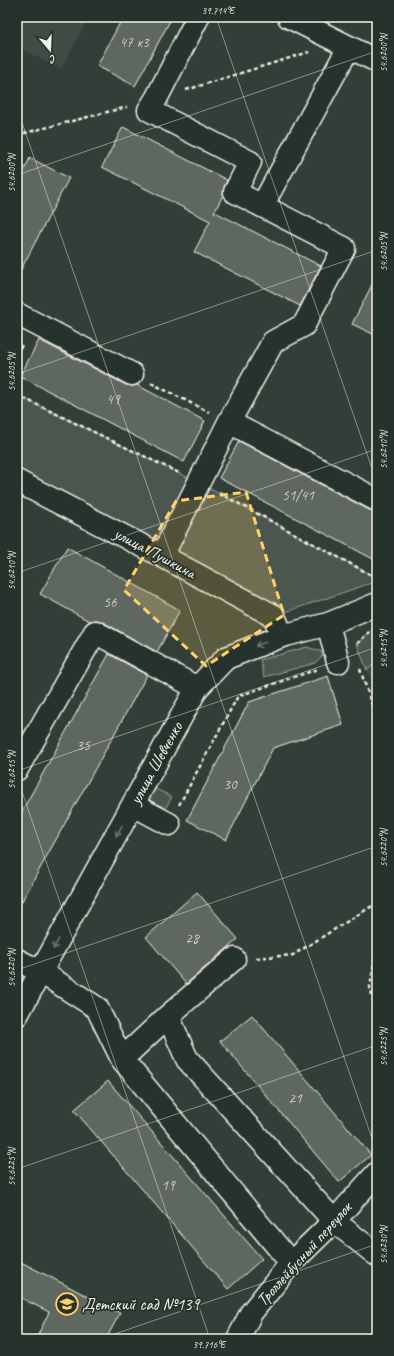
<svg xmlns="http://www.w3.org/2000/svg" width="394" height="1356" font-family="Caveat,sans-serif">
	<rect width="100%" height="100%" fill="#323e38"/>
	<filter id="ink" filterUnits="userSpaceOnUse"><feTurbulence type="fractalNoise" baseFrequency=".025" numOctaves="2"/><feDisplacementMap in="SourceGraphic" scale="8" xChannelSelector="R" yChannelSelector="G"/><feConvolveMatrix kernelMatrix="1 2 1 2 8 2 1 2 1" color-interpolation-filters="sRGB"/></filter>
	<g filter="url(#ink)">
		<!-- built -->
		<path fill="#404b44" d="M17,17H89L61,69L17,47Z
			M377,662V696L367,670Z"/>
		<!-- green -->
		<path fill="#4c564f" stroke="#a0a49c" d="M17,395L199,483L377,578V581L274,616L17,481Z
			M377,625V662L367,670L357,644Z
			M307,647L322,652V656L315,663L264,677L260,660Z
			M154,788L172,797L163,812L146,803Z"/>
		<!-- building -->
		<path fill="#5f6861" stroke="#f4f1e8" d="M123,17H172L135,86L97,66Z
			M123,127L227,180L224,187L223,195L214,213L215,212L321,266L300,306L194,252L210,221L102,167Z
			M30,158L69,178L17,277V184Z
			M377,275V336L352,324Z
			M39,340L126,385L132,386L137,385L205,421L184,462L20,376Z
			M239,441L371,511L377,512V561L219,478Z
			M67,547L180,610L157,652L101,621L95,620L89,621L40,594Z
			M109,654L147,675L17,910V820Z
			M328,676L343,725L273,748L226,840L187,820L249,702Z
			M197,892L238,939L186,984L146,937Z
			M252,1015L371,1155L339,1182L220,1041Z
			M108,1081L262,1259L228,1289L74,1110Z
			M17,1260L120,1313L106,1339H36L49,1312L17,1296Z"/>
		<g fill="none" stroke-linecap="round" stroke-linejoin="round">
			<!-- minor casing -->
			<g stroke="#f4f1e8" stroke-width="25">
				<path id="minor" d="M289,17L377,61
					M262,206L349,47
					M17,314L132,374
					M229,422L377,500
					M17,481L162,556L274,616L282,636
					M162,556L229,422L273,342L304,325L344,248L235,192L250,162L149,110L156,99L198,17
					M328,624L338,662
					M17,769L95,632L197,688
					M133,805L169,824
					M17,960L41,972L97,1008L122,1059L291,1263
					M17,1015L197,688L226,658L282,636L328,624L377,604
					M168,1016L234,959
					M122,1059L168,1016L187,1059L334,1221L377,1255
					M238,1339L251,1313L291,1263L334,1221L376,1174"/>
			</g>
			<!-- path -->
			<path stroke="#f4f1e8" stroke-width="2.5" stroke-dasharray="4 3" stroke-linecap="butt" d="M186,90L309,52
				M17,135L127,107
				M17,355L23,343
				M151,383L209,412
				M17,395L179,473
				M219,493L377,578
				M357,644L369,632
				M360,669L377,720
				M179,805L238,696L318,669
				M377,944L370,987L377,1016
				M256,958L293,955L377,903"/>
			<!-- minor -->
			<use href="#minor" stroke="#26332d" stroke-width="22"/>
		</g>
		<!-- one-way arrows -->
		<defs><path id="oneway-shaft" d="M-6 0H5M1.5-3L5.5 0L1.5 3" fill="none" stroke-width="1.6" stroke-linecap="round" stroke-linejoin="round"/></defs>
		<g stroke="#6e766e">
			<use href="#oneway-shaft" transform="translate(261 644) rotate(159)"/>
			<use href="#oneway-shaft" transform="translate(119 831) rotate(119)"/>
			<use href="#oneway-shaft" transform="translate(56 944) rotate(119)"/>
		</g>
	</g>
	<!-- marked area -->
	<path fill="#ffd166" fill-opacity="0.2" stroke="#ffd166" stroke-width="3" stroke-dasharray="8 5" stroke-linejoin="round" d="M246,492L284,615L206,666L124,590L176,501Z"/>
	<!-- ticks -->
	<path fill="none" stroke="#f4f1e8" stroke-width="1" stroke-opacity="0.45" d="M216,17L377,483M17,108L377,1153M17,175L377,51M17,374L377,250M17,573L377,449M17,771L377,647M17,777L210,1339M17,970L377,846M17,1169L377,1045M100,1339L377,1244"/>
	<!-- icons -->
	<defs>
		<g id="school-ring" transform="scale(1.15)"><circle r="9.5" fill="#26332d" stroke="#ffd166" stroke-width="1.5"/><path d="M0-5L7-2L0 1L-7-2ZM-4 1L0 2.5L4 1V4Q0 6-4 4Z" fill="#ffd166"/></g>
	</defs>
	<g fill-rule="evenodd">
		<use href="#school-ring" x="67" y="1304"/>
	</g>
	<g text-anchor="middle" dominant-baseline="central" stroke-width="3.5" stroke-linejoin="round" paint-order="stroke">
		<!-- number labels -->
		<g font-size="15" fill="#cfcfc6">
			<text x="134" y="42">47 к3</text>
			<text x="113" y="399">49</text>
			<text x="298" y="495">51/41</text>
			<text x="110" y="602">56</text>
			<text x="83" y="745">35</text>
			<text x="230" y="784">30</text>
			<text x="192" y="938">28</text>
			<text x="295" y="1098">21</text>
			<text x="168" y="1185">19</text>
		</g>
		<!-- street labels -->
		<g font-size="17" fill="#f4f1e8" stroke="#26332d">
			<text transform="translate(155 553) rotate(28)">улица Пушкина</text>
			<text transform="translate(156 763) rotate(-61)">улица Шевченко</text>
			<text transform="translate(304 1254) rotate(-48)">Троллейбусный переулок</text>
		</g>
		<!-- poi labels -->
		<g font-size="17" fill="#f4f1e8" stroke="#26332d" text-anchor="start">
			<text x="82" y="1304">Детский сад №139</text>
		</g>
	</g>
	<!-- margin -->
	<rect width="394" height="1356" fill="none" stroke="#26332d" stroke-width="44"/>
	<!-- north arrow -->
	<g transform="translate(50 50) rotate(161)" stroke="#26332d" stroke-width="3" paint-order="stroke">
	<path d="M0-3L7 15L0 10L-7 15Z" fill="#f4f1e8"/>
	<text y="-6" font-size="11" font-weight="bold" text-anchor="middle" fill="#f4f1e8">С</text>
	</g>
	<rect x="22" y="22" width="350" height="1312" fill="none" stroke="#f4f1e8" stroke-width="1.5"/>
	<g font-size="10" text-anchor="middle" fill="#f4f1e8">
		<text x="218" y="14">39.714°E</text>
		<text transform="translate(383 53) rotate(-90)" y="4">54.6200°N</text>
		<text transform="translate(11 173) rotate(-90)" y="4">54.6200°N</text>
		<text transform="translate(383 252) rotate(-90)" y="4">54.6205°N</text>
		<text transform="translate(11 372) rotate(-90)" y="4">54.6205°N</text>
		<text transform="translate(383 450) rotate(-90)" y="4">54.6210°N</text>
		<text transform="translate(11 571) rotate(-90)" y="4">54.6210°N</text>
		<text transform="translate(383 649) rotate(-90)" y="4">54.6215°N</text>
		<text transform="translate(11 770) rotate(-90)" y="4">54.6215°N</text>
		<text transform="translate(383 848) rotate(-90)" y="4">54.6220°N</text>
		<text transform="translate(11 968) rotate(-90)" y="4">54.6220°N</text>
		<text transform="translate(383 1047) rotate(-90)" y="4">54.6225°N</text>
		<text transform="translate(11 1167) rotate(-90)" y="4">54.6225°N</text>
		<text transform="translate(383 1245) rotate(-90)" y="4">54.6230°N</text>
		<text x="209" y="1348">39.716°E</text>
	</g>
</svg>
